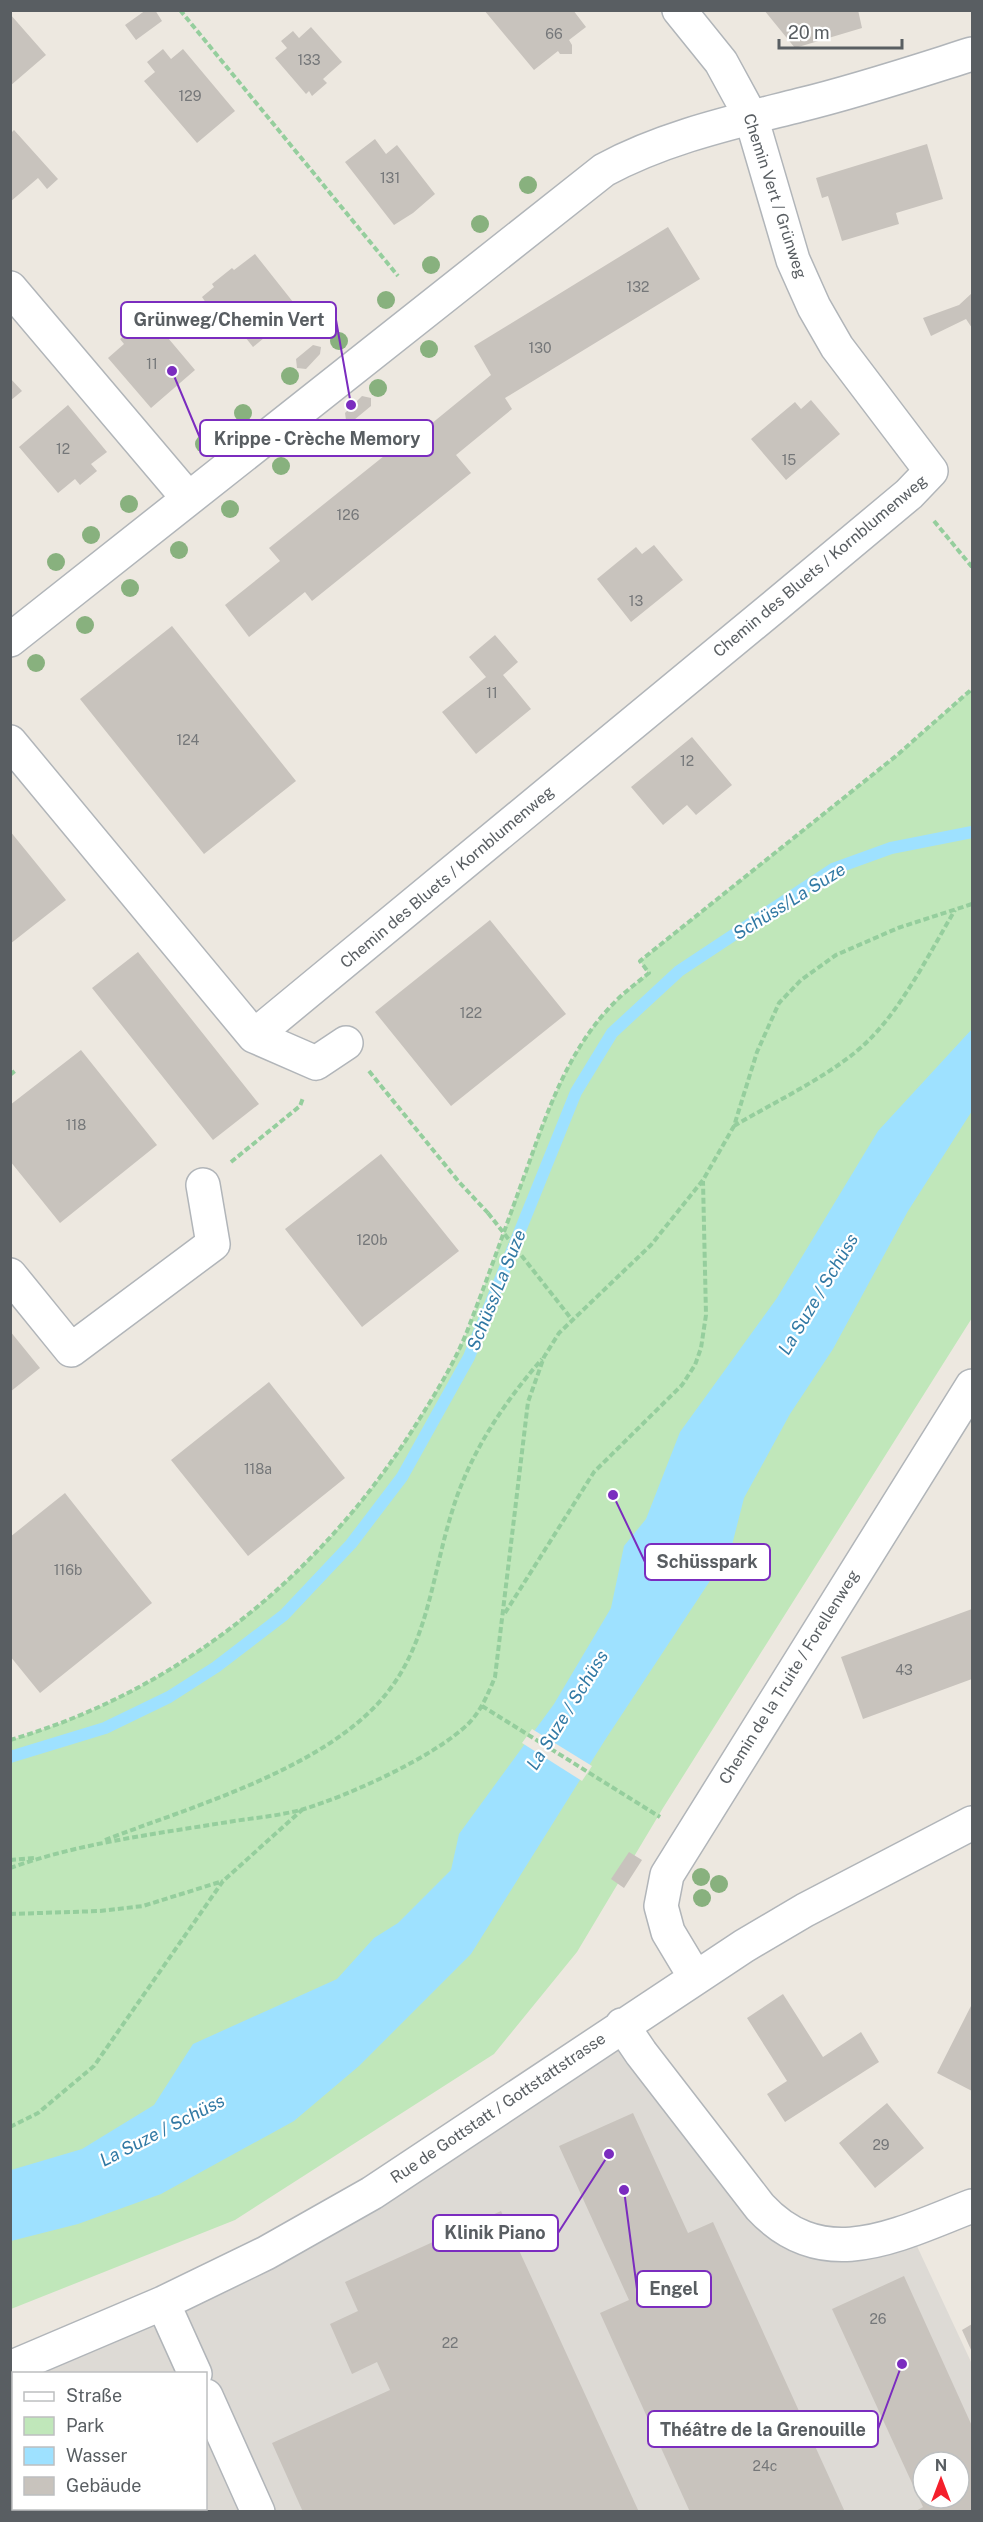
<svg xmlns="http://www.w3.org/2000/svg" width="983" height="2522" font-family="'Public Sans',sans-serif">
	<rect width="100%" height="100%" fill="#ede8e0"/>
	<!-- industrial -->
	<path fill="#dddad5" fill-rule="evenodd" d="M622,2025L768,2216L916,2244L972,2364V2511L11,2512V2367L266,2253ZM14,2374H206V2508H14ZM923,2462H959V2498H923Z"/>
	<!-- green -->
	<path fill="#c0e7ba" d="M972,689V1318L663,1808L577,1952L494,2054L235,2220L11,2309V1740C182,1690 327,1570 420,1418C439,1388 459,1355 471,1321C490,1273 507,1223 525,1174C547,1113 567,1051 613,1004C624,993 637,983 648,973L640,961L896,756Z"/>
	<!-- water -->
	<path fill="#9ee1ff" d="M972,1029V1111L908,1211L833,1349L790,1414L744,1498L731,1549L605,1740L471,1954L359,2066L294,2121L161,2194L78,2224L11,2241V2170L82,2149L154,2105L193,2044L337,1979L374,1938L398,1923L451,1870L459,1834L554,1704L611,1608L624,1546L646,1519L680,1432L777,1298L878,1131Z"/>
	<!-- pier -->
	<path fill="#ede8e0" d="M532,1729L592,1766L582,1781L522,1743Z"/>
	<g fill="none" stroke-linecap="round" stroke-linejoin="round">
		<!-- stream -->
		<path stroke="#9ee1ff" stroke-width="12" d="M10,1757L105,1728L169,1697L216,1667L284,1615L351,1544L402,1477L469,1357L576,1092L612,1033L679,971L833,869L891,848L972,832"/>
	</g>
	<!-- building -->
	<path fill="#c8c3bd" fill-rule="evenodd" d="M146,10H155L162,21L136,40L125,25Z
		M484,10H573L586,27L569,40L572,45V54H560L558,51L534,70Z
		M764,10H858L862,28L795,48Z
		M10,14L46,55L10,86Z
		M311,27L342,62L323,79L327,83L312,96L309,91L306,94L275,58L287,48L281,41L293,31L299,38Z
		M163,49L171,59L183,49L235,111L197,143L144,81L155,72L147,62Z
		M14,130L58,179L47,189L38,178L10,202V134Z
		M375,139L386,154L397,145L435,194L413,213L394,225L345,162Z
		M927,144L943,199L896,213L899,224L842,241L828,196L822,198L816,178Z
		M668,227L700,279L505,398L512,409L456,455L471,473L312,601L305,592L249,637L225,605L280,561L269,548L429,420L431,424L491,375L474,346Z
		M255,254L293,302L270,321L276,328L253,347L230,318L221,325L202,297L214,287L212,284L232,268L234,270Z
		M972,293V328L966,319L931,336L923,318L959,305Z
		M152,319L195,370L151,408L108,358L124,344L120,339L133,328L137,332Z
		M313,345L321,347L320,354L306,369L297,368L296,359Z
		M10,378L22,391L10,401Z
		M362,396L371,398V406L354,420H346L345,413Z
		M811,400L840,434L786,480L751,439L795,402L801,409Z
		M68,405L107,452L91,464L97,471L80,485L75,479L58,493L19,447Z
		M654,545L683,580L631,622L597,579L636,547L642,554Z
		M172,626L296,781L204,854L80,699Z
		M495,635L518,662L503,675L531,709L476,754L442,712L486,677L469,657Z
		M692,737L732,785L696,815L687,805L663,825L631,787Z
		M10,831L66,900L10,944Z
		M490,920L566,1014L451,1106L375,1012Z
		M138,952L259,1104L213,1140L92,988Z
		M81,1050L157,1145L60,1223L10,1161V1105Z
		M381,1154L459,1251L362,1327L285,1229Z
		M10,1331L40,1368L10,1392Z
		M269,1382L345,1478L248,1556L171,1460Z
		M65,1493L152,1603L40,1693L10,1656V1537Z
		M972,1609V1679L863,1719L841,1657Z
		M629,1852L642,1860L624,1888L611,1879Z
		M783,1994L823,2057L861,2032L879,2062L785,2122L767,2094L787,2081L747,2018Z
		M972,2004V2091L937,2073Z
		M887,2103L924,2148L875,2188L839,2143Z
		M633,2113L688,2233L713,2222L845,2512H690L600,2313L629,2300L559,2146Z
		M501,2211L639,2512H303L272,2443L390,2390L377,2362L352,2374L330,2324L358,2311L345,2282Z
		M904,2276L972,2426V2512H914L923,2507L832,2309ZM923,2462H959V2498H923Z
		M972,2324V2352L962,2330Z
		M14,2433V2508H183L184,2512H10V2434Z"/>
	<g fill="none" stroke-linecap="round" stroke-linejoin="round">
		<!-- minor casing -->
		<g stroke="#b1b5b9" stroke-width="36">
			<path id="minor" d="M10,288L188,498
				M10,640L604,170C665,137 734,122 800,105C858,91 915,72 972,54
				M10,742L254,1036L776,605L909,494L931,471L837,347L814,307L793,260L751,117L721,62L679,10
				M254,1036L316,1063L346,1043
				M10,1275L71,1350L213,1244L203,1185
				M695,1977L668,1932L661,1906L667,1875L972,1386
				M622,2025L641,2053L760,2207C824,2276 899,2234 972,2206
				M163,2303L195,2374
				M10,2368L163,2303L266,2253L372,2193L744,1946L805,1910L972,1823
				M206,2396L258,2512"/>
		</g>
		<!-- path -->
		<path stroke="#95ce9d" stroke-width="4" stroke-dasharray="6 3" stroke-linecap="butt" d="M180,10L398,276
			M934,521L972,567
			M369,1071L459,1182L488,1213
			M10,1075L16,1070
			M734,1126C776,1101 836,1073 869,1040C904,1005 930,952 955,910
			M231,1162L300,1106L303,1098
			M566,1312L572,1320
			M505,1613L594,1472L682,1385L695,1365L701,1348L706,1315L703,1181
			M482,1706L660,1817
			M10,1740C182,1690 327,1570 420,1418C439,1388 459,1355 471,1321C490,1272 507,1223 525,1174C547,1113 567,1051 613,1004C624,992 637,983 649,973L640,961L896,756L972,689
			M105,1840C193,1806 332,1767 390,1689C428,1639 433,1573 451,1515C468,1456 502,1405 542,1359
			M10,1860L34,1858
			M10,1868C80,1843 155,1834 228,1822C252,1818 280,1816 304,1809C350,1795 434,1757 468,1724C481,1711 488,1694 495,1677L528,1402L544,1357L559,1333L651,1245L703,1180L734,1126L757,1052L779,1003L801,980L836,955L898,928L972,904
			M10,1914L100,1911L143,1906L223,1881
			M10,2127L38,2113L94,2066L223,1881L303,1809"/>
		<!-- minor -->
		<use href="#minor" stroke="#fff" stroke-width="33"/>
		<!-- path-bridge -->
		<path stroke="#95ce9d" stroke-width="4" stroke-dasharray="6 3" stroke-linecap="butt" d="M488,1213L566,1312"/>
	</g>
	<!-- trees -->
	<g fill="#88b17e">
		<circle cx="528" cy="185" r="9"/>
		<circle cx="480" cy="224" r="9"/>
		<circle cx="431" cy="265" r="9"/>
		<circle cx="386" cy="300" r="9"/>
		<circle cx="339" cy="341" r="9"/>
		<circle cx="429" cy="349" r="9"/>
		<circle cx="290" cy="376" r="9"/>
		<circle cx="378" cy="388" r="9"/>
		<circle cx="243" cy="413" r="9"/>
		<circle cx="331" cy="428" r="9"/>
		<circle cx="204" cy="444" r="9"/>
		<circle cx="281" cy="466" r="9"/>
		<circle cx="129" cy="504" r="9"/>
		<circle cx="230" cy="509" r="9"/>
		<circle cx="91" cy="535" r="9"/>
		<circle cx="179" cy="550" r="9"/>
		<circle cx="56" cy="562" r="9"/>
		<circle cx="130" cy="588" r="9"/>
		<circle cx="85" cy="625" r="9"/>
		<circle cx="36" cy="663" r="9"/>
		<circle cx="701" cy="1877" r="9"/>
		<circle cx="719" cy="1884" r="9"/>
		<circle cx="702" cy="1898" r="9"/>
	</g>
	<g text-anchor="middle" dominant-baseline="central" stroke-width="4.5" stroke-linejoin="round" paint-order="stroke">
		<!-- number labels -->
		<g font-size="14" fill="#757779">
			<text x="554" y="34">66</text>
			<text x="309" y="60">133</text>
			<text x="190" y="96">129</text>
			<text x="390" y="178">131</text>
			<text x="638" y="287">132</text>
			<text x="540" y="348">130</text>
			<text x="152" y="364">11</text>
			<text x="63" y="449">12</text>
			<text x="789" y="460">15</text>
			<text x="348" y="515">126</text>
			<text x="636" y="601">13</text>
			<text x="492" y="693">11</text>
			<text x="188" y="740">124</text>
			<text x="687" y="761">12</text>
			<text x="471" y="1013">122</text>
			<text x="76" y="1125">118</text>
			<text x="372" y="1240">120b</text>
			<text x="258" y="1469">118a</text>
			<text x="68" y="1570">116b</text>
			<text x="904" y="1670">43</text>
			<text x="881" y="2145">29</text>
			<text x="878" y="2319">26</text>
			<text x="450" y="2343">22</text>
			<text x="765" y="2466">24c</text>
		</g>
		<!-- street labels -->
		<g font-size="16" fill="#595e62" stroke="#fff">
			<text transform="translate(775 196) rotate(72)">Chemin Vert / Grünweg</text>
			<text transform="translate(820 566) rotate(-40)">Chemin des Bluets / Kornblumenweg</text>
			<text transform="translate(447 877) rotate(-40)">Chemin des Bluets / Kornblumenweg</text>
			<text transform="translate(789 1677) rotate(-58)">Chemin de la Truite / Forellenweg</text>
			<text transform="translate(498 2108) rotate(-34)">Rue de Gottstatt / Gottstattstrasse</text>
		</g>
		<!-- water labels -->
		<g font-size="18" font-style="italic" fill="#3179a4" stroke="#fff">
			<text transform="translate(789 901) rotate(-32)">Schüss/La Suze</text>
			<text transform="translate(496 1290) rotate(-68)">Schüss/La Suze</text>
			<text transform="translate(818 1294) rotate(-59)">La Suze / Schüss</text>
			<text transform="translate(567 1710) rotate(-58)">La Suze / Schüss</text>
			<text transform="translate(162 2130) rotate(-27)">La Suze / Schüss</text>
		</g>
	</g>
	<!-- callouts -->
	<path fill="none" stroke="#7b2cbf" stroke-width="2" d="M351 405L336 320M172 371L200 438M613 1495L645 1562M609 2154L558 2233M624 2190L637 2289M902 2364L878 2429"/>
	<g fill="#7b2cbf" stroke="#fff" stroke-width="2">
		<circle cx="351" cy="405" r="6"/>
		<circle cx="172" cy="371" r="6"/>
		<circle cx="613" cy="1495" r="6"/>
		<circle cx="609" cy="2154" r="6"/>
		<circle cx="624" cy="2190" r="6"/>
		<circle cx="902" cy="2364" r="6"/>
	</g>
	<g fill="#fff" stroke="#7b2cbf" stroke-width="2">
		<rect x="121" y="302" width="215" height="36" rx="6"/>
		<rect x="200" y="420" width="233" height="36" rx="6"/>
		<rect x="645" y="1544" width="125" height="36" rx="6"/>
		<rect x="433" y="2215" width="125" height="36" rx="6"/>
		<rect x="637" y="2271" width="74" height="36" rx="6"/>
		<rect x="648" y="2411" width="230" height="36" rx="6"/>
	</g>
	<g font-size="18" text-anchor="middle" font-weight="bold" fill="#595e62">
		<text x="229" y="326">Grünweg/Chemin Vert</text>
		<text x="317" y="445">Krippe - Crèche Memory</text>
		<text x="707" y="1568">Schüsspark</text>
		<text x="495" y="2239">Klinik Piano</text>
		<text x="674" y="2295">Engel</text>
		<text x="763" y="2436">Théâtre de la Grenouille</text>
	</g>
	<!-- border -->
	<rect width="983" height="2522" fill="none" stroke="#595e62" stroke-width="24"/>
	<!-- legend -->
	<rect x="12" y="2372" width="195" height="138" fill="#ffffff" stroke="#bdbfc0" stroke-width="1.5"/>
	<rect x="24" y="2392" width="30" height="9" fill="#ffffff" stroke="#bdbfc0" stroke-width="1.5"/>
	<text x="66" y="2402" font-size="18" fill="#595e62">Straße</text>
	<rect x="24" y="2417" width="30" height="18" fill="#c0e7ba" stroke="#bdbfc0" stroke-width="1.5"/>
	<text x="66" y="2432" font-size="18" fill="#595e62">Park</text>
	<rect x="24" y="2447" width="30" height="18" fill="#9ee1ff" stroke="#bdbfc0" stroke-width="1.5"/>
	<text x="66" y="2462" font-size="18" fill="#595e62">Wasser</text>
	<rect x="24" y="2477" width="30" height="18" fill="#c8c3bd" stroke="#bdbfc0" stroke-width="1.5"/>
	<text x="66" y="2492" font-size="18" fill="#595e62">Gebäude</text>
	<!-- north arrow -->
	<g transform="translate(941 2480)"><circle r="28" fill="#ffffff" stroke="#bdbfc0" stroke-width="1.5"/>
	<path d="M0-4.5L10 22L0 15L-10 22Z" fill="#f41f2b"/>
	<text y="-9" font-size="16" font-weight="bold" text-anchor="middle" fill="#595e62">N</text>
	</g>
	<!-- scale -->
	<path d="M779 39v9h123v-9" fill="none" stroke="#595e62" stroke-width="3"/>
	<text x="788" y="39" font-size="18" fill="#595e62" stroke="#ffffff" stroke-width="4.5" paint-order="stroke">20 m</text>
</svg>
